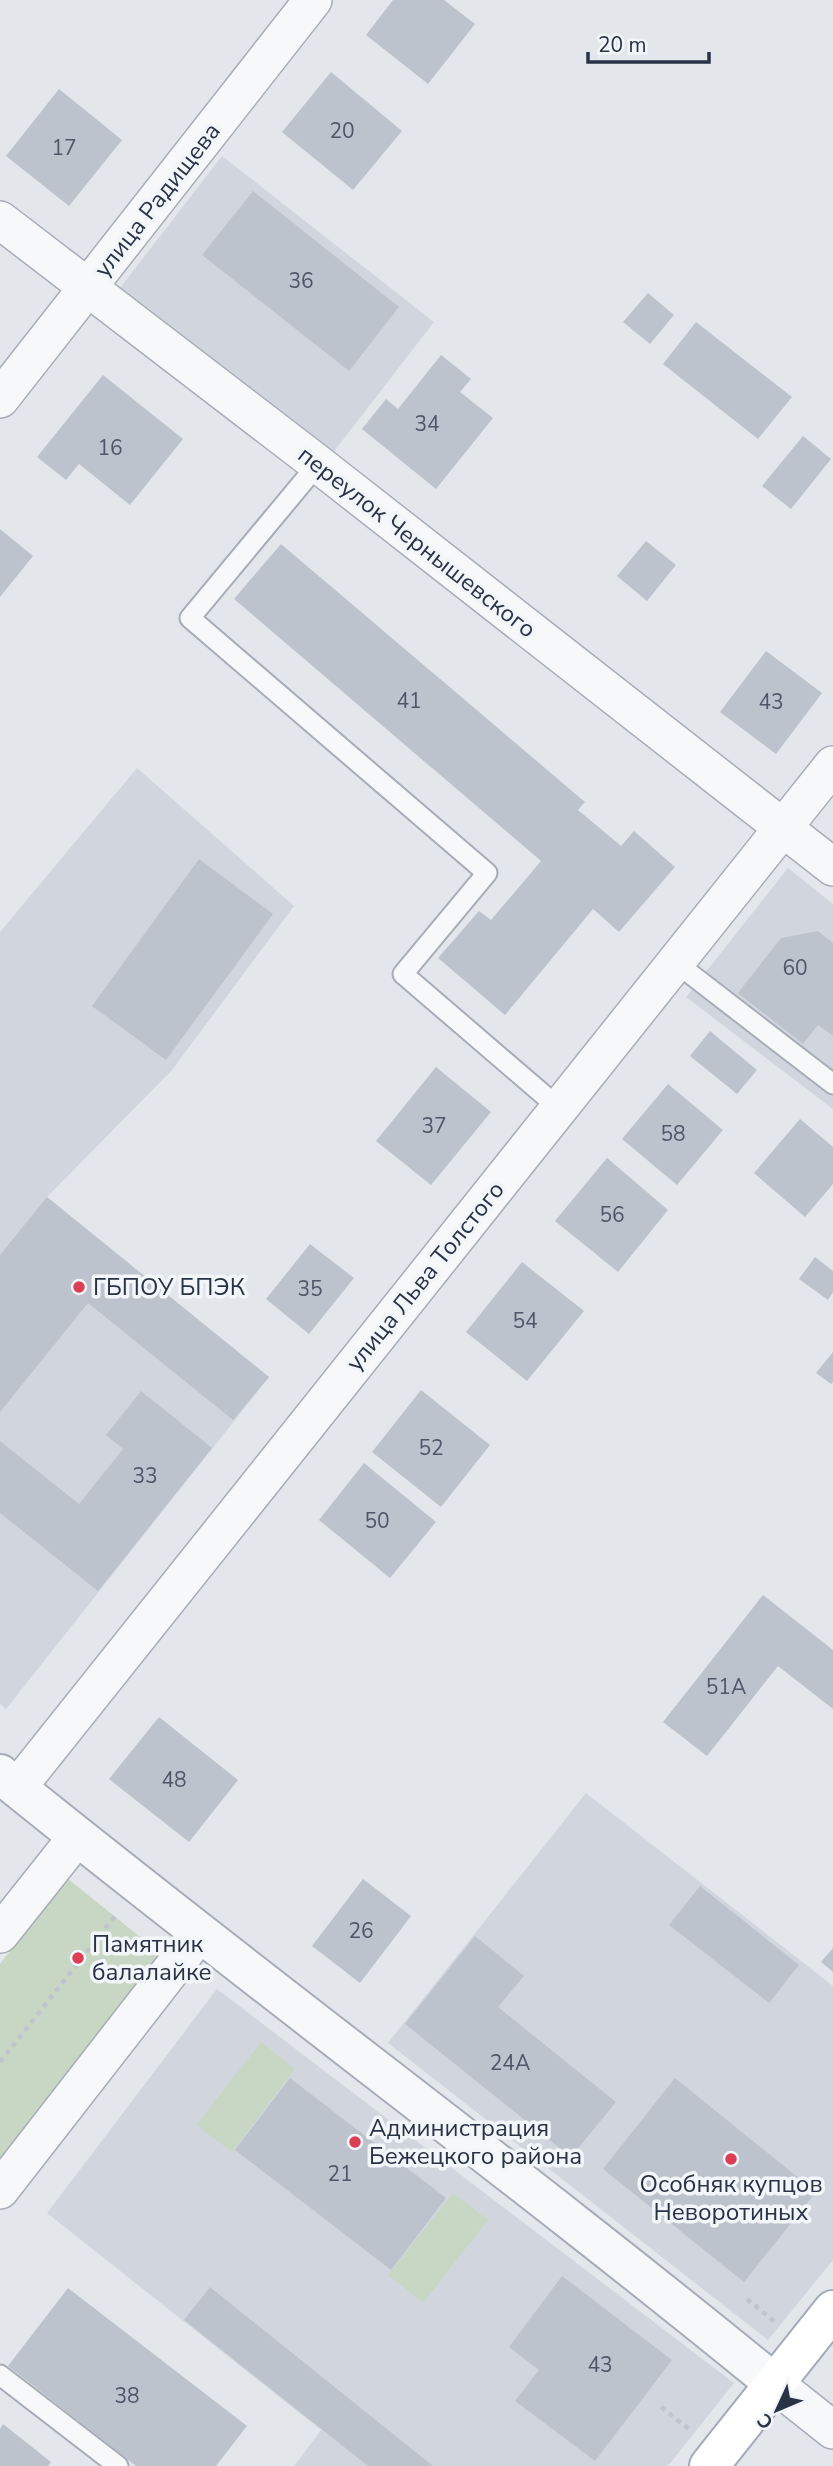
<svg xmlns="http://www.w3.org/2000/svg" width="833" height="2466" font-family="'Nunito Sans',sans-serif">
	<rect width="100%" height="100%" fill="#e3e7ec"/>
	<!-- built -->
	<path fill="#d1d6de" d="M222,156L434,322L332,454L120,288Z
		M137,768L294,906L172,1070L47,1197L269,1377L6,1709L0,1704V932Z
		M788,868L833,904V1109L686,997Z
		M586,1793L833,1986V2260L768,2340L388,2043Z
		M217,1989L734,2383L668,2466H294L321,2430L47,2213Z"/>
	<!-- green -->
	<path fill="#c8d7c3" d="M67,1878L160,1953L0,2158V1964Z
		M261,2042L295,2069L232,2152L196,2125Z
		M453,2193L488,2220L423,2303L388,2275Z"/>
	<!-- building -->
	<path fill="#bcc3cd" d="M393,0H444L475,24L428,84L366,35Z
		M331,72L402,131L353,190L282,132Z
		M59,89L122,140L69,206L6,156Z
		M253,191L399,307L349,371L202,255Z
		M648,293L674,315L650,344L623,322Z
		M696,322L792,397L758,439L663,364Z
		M441,355L471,379L460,392L493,418L436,489L362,429L386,399L398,409Z
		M103,375L183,439L130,505L79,464L66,480L37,457Z
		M803,436L831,459L791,509L762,486Z
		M0,529L33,556L0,597Z
		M646,541L676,565L647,601L617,576Z
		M281,544L585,802L578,810L621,846L634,831L675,867L619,932L593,909L505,1015L438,958L479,911L491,920L541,861L234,599Z
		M766,651L822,693L776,754L720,712Z
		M199,859L273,914L166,1060L92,1006Z
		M818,931L833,943V1036L818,1025L803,1044L738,993L781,938Z
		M710,1031L757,1070L737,1094L690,1056Z
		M436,1067L491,1112L431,1185L376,1141Z
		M668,1084L723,1130L677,1185L622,1139Z
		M800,1119L833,1147V1184L805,1217L754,1173Z
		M607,1158L668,1210L618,1272L555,1221Z
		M47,1197L269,1377L233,1420L88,1303L0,1412V1255Z
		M310,1244L354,1278L309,1334L266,1299Z
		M815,1257L833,1271V1292L828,1300L799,1279Z
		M522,1262L584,1311L527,1381L466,1332Z
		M833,1352V1382L831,1384L816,1373Z
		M421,1390L490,1445L441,1507L372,1452Z
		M141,1391L212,1448L98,1591L0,1513V1441L79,1504L123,1449L106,1435Z
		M364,1463L436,1522L390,1578L319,1520Z
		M763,1595L833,1650V1709L778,1666L707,1756L663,1722Z
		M159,1717L238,1780L189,1842L109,1779Z
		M363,1879L411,1916L360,1983L312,1946Z
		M700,1886L799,1965L769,2003L669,1925Z
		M475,1936L524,1976L498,2007L616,2102L571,2157L405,2024Z
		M833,1948V1972L821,1962Z
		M290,2078L446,2198L391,2270L235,2150Z
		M675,2078L816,2192L744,2282L603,2169Z
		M562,2276L672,2360L595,2461L515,2401L539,2370L509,2347Z
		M210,2287L433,2466H368L184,2320Z
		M68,2288L247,2426L216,2466H136L8,2366Z
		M3,2424L51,2462L48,2466H0V2429Z"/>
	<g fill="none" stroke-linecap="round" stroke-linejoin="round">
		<!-- service casing -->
		<g stroke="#a7adb7" stroke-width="23">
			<path id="service" d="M318,464L190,618L487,873L403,974L559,1108
				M675,962L833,1084
				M0,2375L118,2466"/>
		</g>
		<!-- minor casing -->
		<g stroke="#a7adb7" stroke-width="40">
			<path id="minor" d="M0,220L318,464L833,867
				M0,399L313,0
				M17,1788L833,765
				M0,1934L77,1837
				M0,2190L200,1933
				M775,2384L833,2430"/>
		</g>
		<!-- tertiary casing -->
		<g stroke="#a7adb7" stroke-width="42">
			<path id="tertiary" d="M0,1774C255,1981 520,2175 775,2384"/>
		</g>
		<!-- primary casing -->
		<g stroke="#a1abb9" stroke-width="42">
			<path id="primary" d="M709,2466L833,2310"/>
		</g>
		<!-- path -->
		<path stroke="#c1c5cb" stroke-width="4.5" stroke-dasharray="5 5" stroke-linecap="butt" d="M0,2062L115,1916
			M747,2299L775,2322
			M661,2407L689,2429"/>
		<!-- service -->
		<use href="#service" stroke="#f6f8fa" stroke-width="19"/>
		<!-- minor -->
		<use href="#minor" stroke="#f6f8fa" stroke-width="37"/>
		<!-- tertiary -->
		<use href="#tertiary" stroke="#f6f8fa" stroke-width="38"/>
		<!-- primary -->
		<use href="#primary" stroke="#fff" stroke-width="38"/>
	</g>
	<!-- markers -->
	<g fill="#db3e55" stroke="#f3f6f9" stroke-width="2.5">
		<circle cx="79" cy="1287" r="7"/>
		<circle cx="78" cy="1958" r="7"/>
		<circle cx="355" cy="2142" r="7"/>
		<circle cx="731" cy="2159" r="7"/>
	</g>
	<g text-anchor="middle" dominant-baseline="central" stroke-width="7" stroke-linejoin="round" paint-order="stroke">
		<!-- number labels -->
		<g font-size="21" fill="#4e5768">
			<text x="342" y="131">20</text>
			<text x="64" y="148">17</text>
			<text x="301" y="281">36</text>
			<text x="427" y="424">34</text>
			<text x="110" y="448">16</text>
			<text x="409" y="701">41</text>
			<text x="771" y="702">43</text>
			<text x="795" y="968">60</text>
			<text x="434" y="1126">37</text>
			<text x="673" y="1134">58</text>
			<text x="612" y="1215">56</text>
			<text x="310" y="1289">35</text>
			<text x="525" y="1321">54</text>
			<text x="431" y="1448">52</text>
			<text x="145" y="1476">33</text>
			<text x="377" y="1521">50</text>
			<text x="726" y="1687">51А</text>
			<text x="174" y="1780">48</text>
			<text x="361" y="1931">26</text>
			<text x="510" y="2063">24А</text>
			<text x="340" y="2174">21</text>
			<text x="600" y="2365">43</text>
			<text x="127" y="2396">38</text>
		</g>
		<!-- street labels -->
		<g font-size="24" fill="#293346" stroke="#f3f6f9">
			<text transform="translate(157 200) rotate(-52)">улица Радищева</text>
			<text transform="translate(417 542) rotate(38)">переулок Чернышевского</text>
			<text transform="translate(425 1276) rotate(-51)">улица Льва Толстого</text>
		</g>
		<!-- poi labels -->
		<g font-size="24" fill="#293346" stroke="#f3f6f9" text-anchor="start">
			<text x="93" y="1287">ГБПОУ БПЭК</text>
			<text x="92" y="1944">Памятник<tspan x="92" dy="28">балалайке</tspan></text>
			<text x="369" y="2128">Администрация<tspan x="369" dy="28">Бежецкого района</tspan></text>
			<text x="731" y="2184" text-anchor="middle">Особняк купцов<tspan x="731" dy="28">Неворотиных</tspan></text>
		</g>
	</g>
	<!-- north arrow -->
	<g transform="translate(777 2410) rotate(226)" stroke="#f3f6f9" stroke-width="5" paint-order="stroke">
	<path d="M0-5L12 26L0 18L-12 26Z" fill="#293346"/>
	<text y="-10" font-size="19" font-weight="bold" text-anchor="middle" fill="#293346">С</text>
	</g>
	<!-- scale -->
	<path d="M588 52v10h121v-10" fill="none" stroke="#293346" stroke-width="3.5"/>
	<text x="598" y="52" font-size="21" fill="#293346" stroke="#f3f6f9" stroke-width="5" paint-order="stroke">20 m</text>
</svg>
